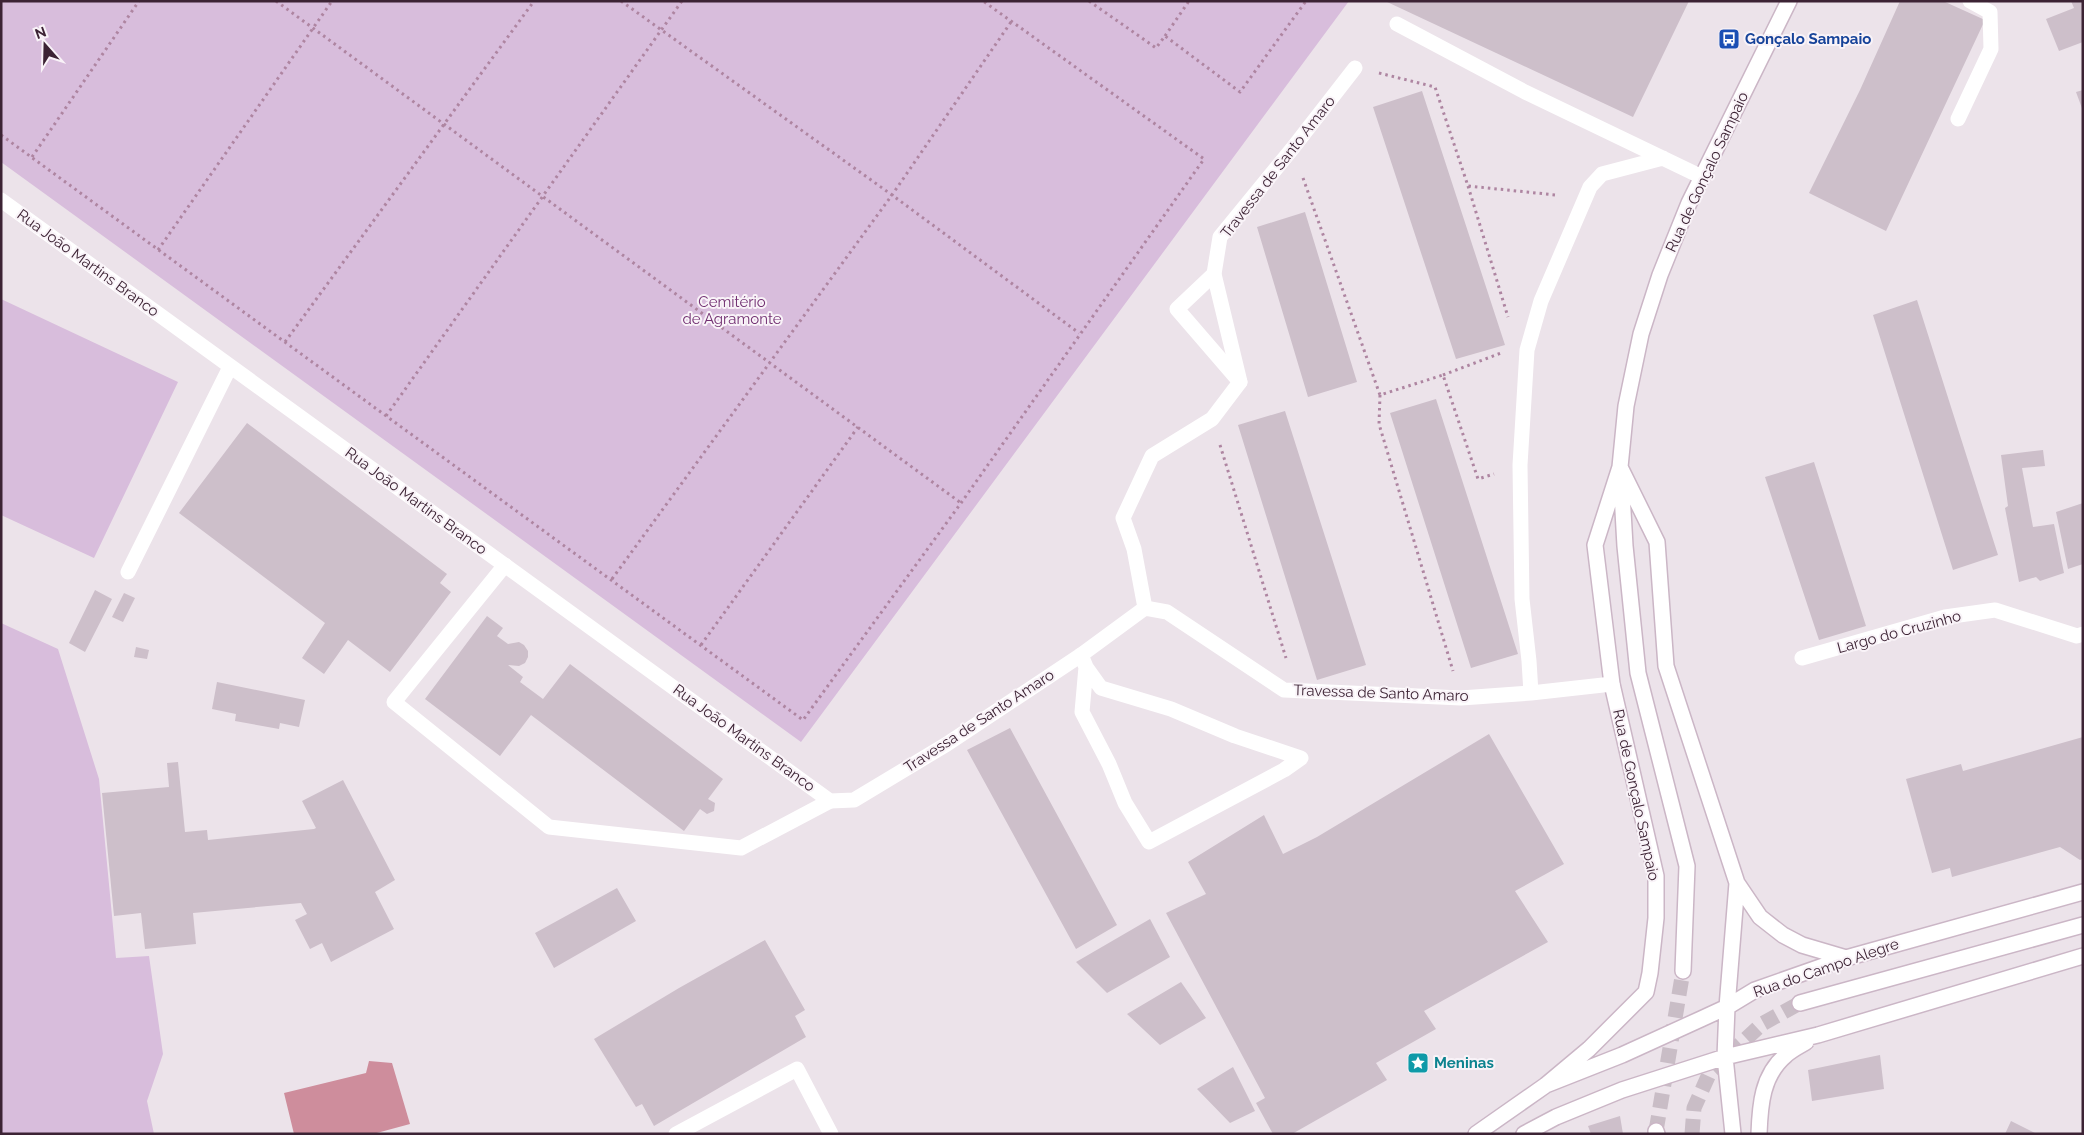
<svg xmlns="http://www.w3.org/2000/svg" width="2084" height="1135" font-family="Raleway,sans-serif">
	<rect width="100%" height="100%" fill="#ece3ea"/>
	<!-- green -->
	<path fill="#d8bddc" d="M1,1H1349L801,742L1,162Z
		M1,299L178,382L94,558L1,515Z
		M1,623L58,649L99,779L116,958L149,956L163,1054L147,1101L154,1134H1Z"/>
	<!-- water -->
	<path fill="#ce8d9c" d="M369,1061L392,1063L410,1124L373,1134H294L284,1093L366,1073Z"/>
	<!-- building -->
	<path fill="#cdbfca" d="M1385,1H1689L1633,117Z
		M1900,1H1943L1985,20L1886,231L1809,193L1860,90Z
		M2071,1H2083V42L2059,51L2046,19L2074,8Z
		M2083,90V111L2076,92Z
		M1422,91L1505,345L1456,359L1373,107Z
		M1305,212L1357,382L1308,397L1257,227Z
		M1917,300L1998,555L1953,570L1873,315Z
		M1436,399L1518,654L1471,668L1390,413Z
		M1285,411L1366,665L1317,680L1238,425Z
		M247,423L447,574L440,583L451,592L390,672L348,640L324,674L302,658L325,623L179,513Z
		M2043,450L2045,466L2022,468L2033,527L2054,524L2064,573L2040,581L2036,577L2019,582L2005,508L2008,506L2001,455Z
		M1814,462L1866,626L1819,640L1765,477Z
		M2083,503V564L2068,569L2056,512Z
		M95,590L112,599L85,652L69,643Z
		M124,593L135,598L123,622L112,617Z
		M487,616L503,628L497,636L508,644L519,642L524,645L528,651V657L525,663L519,666L508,665L523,677L520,682L543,699L570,664L723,779L708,799L715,803L714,811L707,814L700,809L684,831L531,715L500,756L425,699Z
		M136,647L149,650L147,659L134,657Z
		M217,682L305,700L299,727L280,723L279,729L235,721L236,714L212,709Z
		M1010,728L1117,925L1076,949L967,750Z
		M1489,734L1564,864L1515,891L1548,942L1424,1011L1436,1029L1376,1063L1387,1080L1292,1134H1273L1256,1103L1265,1098L1166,913L1206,894L1188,862L1264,815L1283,854L1317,837Z
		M2083,737V859L2080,860L2060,847L1952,877L1950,868L1932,873L1906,779L1961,764L1963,771Z
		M178,762L185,832L207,830L208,840L314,829L316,828L302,801L343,780L395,880L375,892L394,929L331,962L322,943L310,949L295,920L307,914L301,903L193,913L196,944L145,949L141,913L114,916L102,793L169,787L167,763Z
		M617,888L636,921L554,968L535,933Z
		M1150,919L1170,957L1107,993L1076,962Z
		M765,940L805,1010L795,1016L806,1037L654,1126L642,1104L636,1107L594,1039L679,988Z
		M1181,982L1206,1018L1160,1045L1127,1014Z
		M1880,1055L1884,1089L1812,1101L1808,1070Z
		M1233,1067L1255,1111L1230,1123L1197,1089Z
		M1620,1116L1623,1134H1591L1588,1126Z
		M2011,1121L2037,1134H2005Z"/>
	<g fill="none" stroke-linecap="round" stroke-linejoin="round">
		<!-- secondary-tunnel -->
		<path stroke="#c9bdc6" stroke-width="15" stroke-dasharray="15 8" stroke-linecap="butt" d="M1656,1131L1683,971
			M1692,1134L1694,1108L1710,1072L1762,1024L1800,1003"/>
		<!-- secondary casing -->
		<g stroke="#cbb6c6" stroke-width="18">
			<path id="secondary" d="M1620,467L1657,542L1666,666L1737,883L1760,917L1783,935L1802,945L1846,958
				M1621,476L1625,546L1638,673L1687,866L1683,971
				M1800,1003L2083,925
				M1546,1085L1589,1049L1646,992L1650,973L1656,918V876L1612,684L1595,545L1620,467L1626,406L1641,334L1660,275L1689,203L1789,1
				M1656,1131L1657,1134
				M1476,1134L1546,1085L1622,1055L1701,1019L1727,1007L1755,990L1846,958L2083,892
				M1524,1134L1556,1117L1622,1090L1725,1057L1818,1035L2083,956
				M1733,1134L1725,1057L1727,1007L1737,883
				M1759,1134C1760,1105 1762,1075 1786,1055C1791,1050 1799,1046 1806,1042"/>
		</g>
		<!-- path -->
		<path stroke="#ae85a1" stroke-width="3" stroke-dasharray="2.5 4" stroke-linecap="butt" d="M276,1L961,503
			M621,1L892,195L1079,333
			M1089,1L1156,48L1165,36L1240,92L1306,1
			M1165,36L1189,1
			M1379,73L1435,87L1468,186L1556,195
			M1,135L803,720L961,503L1204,159L983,1
			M32,157L139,1
			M1303,178L1380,395L1443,375L1478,479L1494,474
			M1468,186L1508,317
			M158,250L332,1
			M285,342L534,1
			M1443,375L1501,353
			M1380,395L1379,424L1453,671
			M386,416L682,1
			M1220,445L1286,658
			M612,579L892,195L1011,22
			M701,645L858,427"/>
		<!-- lane -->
		<path stroke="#fff" stroke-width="15" d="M1958,119L1991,49L1990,12L1970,1
			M1214,274L1177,309L1240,382
			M505,565L394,702L549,827L741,848L830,801
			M128,572L230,367
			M1081,655L1086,667L1101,688L1171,709L1235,736L1301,758L1284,770L1149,842L1125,803L1109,764L1082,712L1086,667
			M676,1134L797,1069L831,1134"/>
		<!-- street -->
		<path stroke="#fff" stroke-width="15" d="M1397,24L1525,92L1702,177
			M1,200L830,801L854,800L947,744L1081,655L1145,608L1167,612L1284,690L1461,698L1531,693L1612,684
			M1145,608L1134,549L1123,518L1152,456L1212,419L1240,382L1214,274L1220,237L1292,149L1355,68
			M1802,658L1945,617L1995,610L2077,636L2083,634
			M1531,693L1529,661L1522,599L1520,465L1527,350L1541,301L1590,187L1602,174L1663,158"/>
		<!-- secondary -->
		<use href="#secondary" stroke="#fff" stroke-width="15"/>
	</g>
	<!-- icons -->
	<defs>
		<g id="bus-square" transform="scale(1.125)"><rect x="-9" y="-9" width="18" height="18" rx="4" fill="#1a4fb4" stroke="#f9f3f8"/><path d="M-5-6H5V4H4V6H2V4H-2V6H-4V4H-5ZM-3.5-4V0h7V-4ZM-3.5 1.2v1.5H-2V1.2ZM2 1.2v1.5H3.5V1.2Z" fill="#fff"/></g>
		<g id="sight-square" transform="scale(1.125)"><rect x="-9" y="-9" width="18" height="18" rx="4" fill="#0f9aa8" stroke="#f9f3f8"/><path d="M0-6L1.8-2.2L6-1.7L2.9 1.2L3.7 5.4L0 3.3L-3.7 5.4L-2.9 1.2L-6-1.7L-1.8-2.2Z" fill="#fff"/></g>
	</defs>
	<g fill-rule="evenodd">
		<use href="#bus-square" x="1729" y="39"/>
		<use href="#sight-square" x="1418" y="1063"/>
	</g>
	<g text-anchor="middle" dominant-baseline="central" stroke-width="4" stroke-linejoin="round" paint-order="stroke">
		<!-- transit labels -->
		<g font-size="15" font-weight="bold" fill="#164399" stroke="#f9f3f8" text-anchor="start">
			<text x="1745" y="39">Gonçalo Sampaio</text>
		</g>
		<!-- street labels -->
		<g font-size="15" fill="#3c2334" stroke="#f9f3f8">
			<text transform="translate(1278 167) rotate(-52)">Travessa de Santo Amaro</text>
			<text transform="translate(1707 172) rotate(-65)">Rua de Gonçalo Sampaio</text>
			<text transform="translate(88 263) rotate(36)">Rua João Martins Branco</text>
			<text transform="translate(416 501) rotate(36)">Rua João Martins Branco</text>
			<text transform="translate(1899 632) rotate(-15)">Largo do Cruzinho</text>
			<text transform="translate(1381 693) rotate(2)">Travessa de Santo Amaro</text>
			<text transform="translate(979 721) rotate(-33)">Travessa de Santo Amaro</text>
			<text transform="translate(744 738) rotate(36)">Rua João Martins Branco</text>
			<text transform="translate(1636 795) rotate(78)">Rua de Gonçalo Sampaio</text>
			<text transform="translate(1826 968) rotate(-19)">Rua do Campo Alegre</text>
		</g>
		<!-- park labels -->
		<g font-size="15" fill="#712f71" stroke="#f9f3f8">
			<text x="732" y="302">Cemitério<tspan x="732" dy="17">de Agramonte</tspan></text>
		</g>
		<!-- culture labels -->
		<g font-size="15" font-weight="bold" fill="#0d838f" stroke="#f9f3f8" text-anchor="start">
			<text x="1434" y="1063">Meninas</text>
		</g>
	</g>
	<!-- border -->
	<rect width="2084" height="1135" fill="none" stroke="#3c2334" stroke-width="5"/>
	<!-- north arrow -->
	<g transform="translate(45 45) rotate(340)" stroke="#f9f3f8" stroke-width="4" paint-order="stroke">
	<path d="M0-4L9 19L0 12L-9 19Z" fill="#3c2334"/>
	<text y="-8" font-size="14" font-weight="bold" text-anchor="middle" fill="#3c2334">N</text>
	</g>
</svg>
